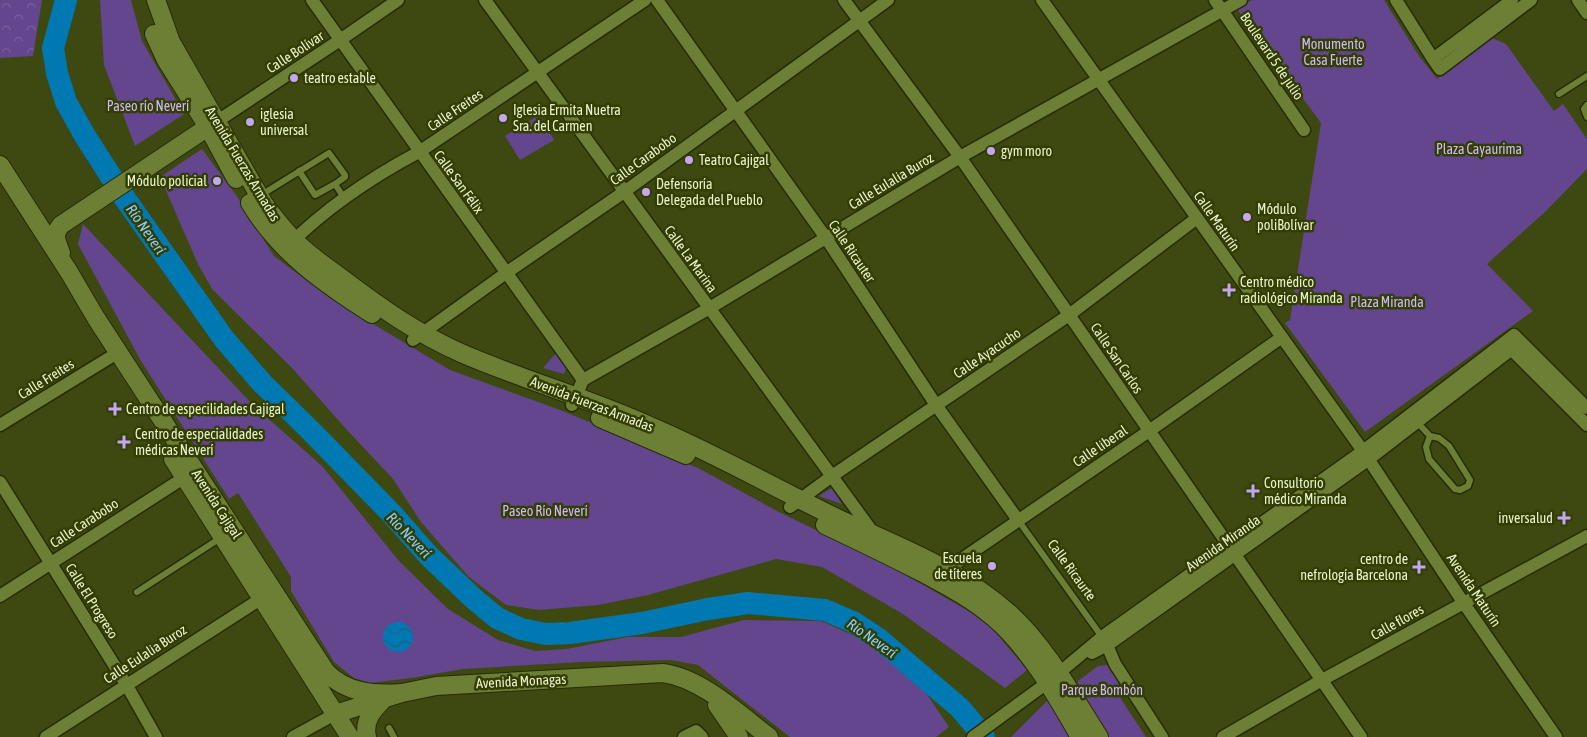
<svg xmlns="http://www.w3.org/2000/svg" width="1587" height="737" font-family="'Asap Condensed',sans-serif">
	<defs>
		<pattern id="forest-crowns" width="20" height="18" patternUnits="userSpaceOnUse" patternTransform="scale(1.25)"><rect width="20" height="18" fill="#63468e"/><path d="M2 6a3 3 0 1 1 6 0M12 15a3 3 0 1 1 6 0" fill="none" stroke="#79619d"/></pattern>
		<pattern id="water-waves" width="16" height="10" patternUnits="userSpaceOnUse" patternTransform="scale(1.25)"><rect width="16" height="10" fill="#0078b2"/><path d="M0 5q4-4 8 0t8 0" fill="none" stroke="#1f637e"/></pattern>
	</defs>
	<rect width="100%" height="100%" fill="#3d4910"/>
	<!-- green -->
	<path fill="#63468e" d="M100,0H131L142,41L184,114L135,146L104,65Z
		M1252,0H1384L1419,56L1437,79L1492,38L1506,44L1554,111L1563,104L1587,139V169L1545,212L1487,264L1533,311L1365,432L1285,323L1290,320L1321,123L1237,9Z
		M539,115L554,140L520,160L505,136Z
		M202,149L236,195L274,256L330,298L450,370L563,411L698,468L779,512L894,568L986,621L1027,670L1005,688L903,614L822,567L776,559L648,595L598,605L539,610L506,605L469,577L421,522L393,479L347,430L292,368L212,289L198,264L160,177Z
		M83,224L253,405L322,466L399,561L448,609L498,640L535,651L566,649L628,637H681L744,620L821,621L868,642L924,690L949,727L936,737H790L698,665L671,660L582,662L463,669L411,678L370,683L354,678L334,662L291,591V577L238,493L229,499L141,361L78,244Z
		M556,353L567,366L564,374L543,368Z
		M832,488L842,504L819,496Z
		M1115,664L1126,681L1121,699L1146,737H1105L1079,694L1078,681L1098,666Z
		M1048,700L1069,737H1011Z"/>
	<!-- forest -->
	<path fill="url(#forest-crowns)" d="M0,0H42L33,56L0,58Z"/>
	<!-- water -->
	<path fill="url(#water-waves)" d="M383 637a15 15 0 1 1 30 0a15 15 0 1 1-30 0Z"/>
	<g fill="none" stroke-linecap="round" stroke-linejoin="round">
		<!-- river -->
		<path stroke="#0078b2" stroke-width="22" d="M66,0L53,48L57,73L66,102L85,136L126,200L224,339L262,383L311,431L392,514L429,556L473,598L497,618L521,629L546,634L570,633L642,623L708,609L748,603L825,610L853,622L879,639L960,708L984,737"/>
		<!-- lane casing -->
		<g stroke="#252d06" stroke-width="9">
			<path id="lane" d="M1559,94L1587,76
				M1587,105L1584,109L1587,117
				M299,171L315,195L335,184
				M261,195L329,153L345,175V177L335,184L344,198
				M1417,422L1430,436L1439,438L1449,446L1470,480L1468,486L1460,490L1455,489L1429,459L1426,447L1430,436
				M1018,520L1102,637
				M137,592L222,537
				M389,728L394,737"/>
		</g>
		<!-- street casing -->
		<g stroke="#252d06" stroke-width="15">
			<path id="street" d="M312,0L583,380
				M485,0L874,534
				M657,0L826,238L936,405L1018,520
				M844,0L960,157L1361,737
				M1042,0L1363,451L1463,602L1556,737
				M1215,0L1304,130
				M1396,0L1433,59
				M1512,0L1433,59L1440,69L1531,0
				M1578,0L1587,13
				M210,126L340,40L398,0
				M289,245C327,207 372,177 419,152L645,0
				M413,340L506,273L624,192L888,0
				M1507,345L1587,425
				M572,405L583,380L708,309L960,157L1241,0
				M0,425L109,358
				M0,482L126,684L156,737
				M790,507L832,476L1069,315L1197,218
				M942,575L946,570L1149,431L1282,337
				M0,596L185,477
				M1107,645L1115,664L1162,737
				M1092,653L1109,644L1369,459L1521,342
				M46,737L262,598
				M293,737L335,714
				M684,737L696,731L702,737
				M973,737L1047,683L1102,637L1363,451L1514,335L1587,408
				M1223,737L1322,680L1587,536"/>
		</g>
		<!-- secondary casing -->
		<g stroke="#252d06" stroke-width="20">
			<path id="secondary" d="M156,0L171,42L264,204C273,216 282,228 293,239C308,255 327,267 344,280C381,308 418,334 461,353C523,380 588,398 650,426C714,453 775,488 837,518C897,546 960,569 1010,614C1047,648 1072,695 1099,737
				M154,34L166,60L208,127L236,179
				M0,165L69,272L96,318L326,672C346,693 374,695 402,693
				M250,203C279,252 325,284 372,314
				M61,253C57,241 52,236 61,225L208,127
				M600,418L686,455
				M173,459L350,737
				M825,525C859,541 892,557 925,574C949,587 972,599 993,617C1029,647 1057,697 1080,737
				M717,705L739,737
				M335,714L402,693L436,686L663,673C701,678 739,714 769,737
				M367,737C363,720 374,708 386,697"/>
		</g>
		<!-- lane -->
		<use href="#lane" stroke="#6d7e35" stroke-width="6"/>
		<!-- street -->
		<use href="#street" stroke="#6d7e35" stroke-width="12"/>
		<!-- secondary -->
		<use href="#secondary" stroke="#6d7e35" stroke-width="18"/>
	</g>
	<!-- markers -->
	<g fill="#c3a7f2" stroke="#333e02" stroke-width="2">
		<circle cx="294" cy="78" r="5"/>
		<circle cx="503" cy="118" r="5"/>
		<circle cx="250" cy="122" r="5"/>
		<circle cx="991" cy="151" r="5"/>
		<circle cx="689" cy="160" r="5"/>
		<circle cx="217" cy="181" r="5"/>
		<circle cx="646" cy="192" r="5"/>
		<circle cx="1247" cy="217" r="5"/>
		<path d="M1226.5 282.5h5v5h5v5h-5v5h-5v-5h-5v-5h5z"/>
		<path d="M112.5 401.5h5v5h5v5h-5v5h-5v-5h-5v-5h5z"/>
		<path d="M121.5 434.5h5v5h5v5h-5v5h-5v-5h-5v-5h5z"/>
		<path d="M1250.5 483.5h5v5h5v5h-5v5h-5v-5h-5v-5h5z"/>
		<path d="M1561.5 510.5h5v5h5v5h-5v5h-5v-5h-5v-5h5z"/>
		<circle cx="992" cy="566" r="5"/>
		<path d="M1416.5 559.5h5v5h5v5h-5v5h-5v-5h-5v-5h5z"/>
	</g>
	<g text-anchor="middle" dominant-baseline="central" stroke-width="5" stroke-linejoin="round" paint-order="stroke">
		<!-- park labels -->
		<g font-size="14" fill="#ceb7f9" stroke="#333e02">
			<text x="1333" y="44">Monumento<tspan x="1333" dy="16">Casa Fuerte</tspan></text>
			<text x="148" y="106">Paseo río Neverí</text>
			<text x="1479" y="149">Plaza Cayaurima</text>
			<text x="1387" y="302">Plaza Miranda</text>
			<text x="545" y="511">Paseo Río Neverí</text>
			<text x="1102" y="690">Parque Bombón</text>
		</g>
		<!-- street labels -->
		<g font-size="14" fill="#e7f2cd" stroke="#333e02">
			<text transform="translate(295 52) rotate(-33)">Calle Bolívar</text>
			<text transform="translate(1272 56) rotate(56)">Boulevard 5 de julio</text>
			<text transform="translate(455 110) rotate(-34)">Calle Freites</text>
			<text transform="translate(643 159) rotate(-36)">Calle Carabobo</text>
			<text transform="translate(243 164) rotate(59)">Avenida Fuerzas Armadas</text>
			<text transform="translate(891 181) rotate(-31)">Calle Eulalia Buroz</text>
			<text transform="translate(459 182) rotate(54)">Calle San Félix</text>
			<text transform="translate(1217 221) rotate(55)">Calle Maturín</text>
			<text transform="translate(852 251) rotate(56)">Calle Ricauter</text>
			<text transform="translate(691 259) rotate(54)">Calle La Marina</text>
			<text transform="translate(987 353) rotate(-34)">Calle Ayacucho</text>
			<text transform="translate(1117 358) rotate(56)">Calle San Carlos</text>
			<text transform="translate(46 379) rotate(-32)">Calle Freites</text>
			<text transform="translate(592 404) rotate(21)">Avenida Fuerzas Armadas</text>
			<text transform="translate(1100 446) rotate(-34)">Calle liberal</text>
			<text transform="translate(217 504) rotate(57)">Avenida Cajigal</text>
			<text transform="translate(84 523) rotate(-33)">Calle Carabobo</text>
			<text transform="translate(1223 543) rotate(-35)">Avenida Miranda</text>
			<text transform="translate(1072 570) rotate(54)">Calle Ricaurte</text>
			<text transform="translate(1474 590) rotate(56)">Avenida Maturín</text>
			<text transform="translate(92 601) rotate(58)">Calle El Progreso</text>
			<text transform="translate(1397 622) rotate(-29)">Calle flores</text>
			<text transform="translate(145 654) rotate(-33)">Calle Eulalia Buroz</text>
			<text transform="translate(521 681) rotate(-3)">Avenida Monagas</text>
		</g>
		<!-- poi labels -->
		<g font-size="14" fill="#e7f2cd" stroke="#333e02" text-anchor="start">
			<text x="304" y="78">teatro estable</text>
			<text x="513" y="110">Iglesia Ermita Nuetra<tspan x="513" dy="16">Sra. del Carmen</tspan></text>
			<text x="260" y="114">iglesia<tspan x="260" dy="16">universal</tspan></text>
			<text x="1001" y="151">gym moro</text>
			<text x="699" y="160">Teatro Cajigal</text>
			<text x="207" y="181" text-anchor="end">Módulo policial</text>
			<text x="656" y="184">Defensoría<tspan x="656" dy="16">Delegada del Pueblo</tspan></text>
			<text x="1257" y="209">Módulo<tspan x="1257" dy="16">poliBolívar</tspan></text>
			<text x="1240" y="282">Centro médico<tspan x="1240" dy="16">radiológico Miranda</tspan></text>
			<text x="126" y="409">Centro de especilidades Cajigal</text>
			<text x="135" y="434">Centro de especialidades<tspan x="135" dy="16">médicas Neverí</tspan></text>
			<text x="1264" y="483">Consultorio<tspan x="1264" dy="16">médico Miranda</tspan></text>
			<text x="1553" y="518" text-anchor="end">inversalud</text>
			<text x="982" y="558" text-anchor="end">Escuela<tspan x="982" dy="16">de títeres</tspan></text>
			<text x="1408" y="559" text-anchor="end">centro de<tspan x="1408" dy="16">nefrología Barcelona</tspan></text>
		</g>
		<!-- water labels -->
		<g font-size="15" font-style="italic" fill="#8accfb" stroke="#333e02">
			<text transform="translate(146 229) rotate(55)">Río Neverí</text>
			<text transform="translate(409 535) rotate(46)">Río Neverí</text>
			<text transform="translate(872 638) rotate(35)">Río Neverí</text>
		</g>
	</g>
</svg>
